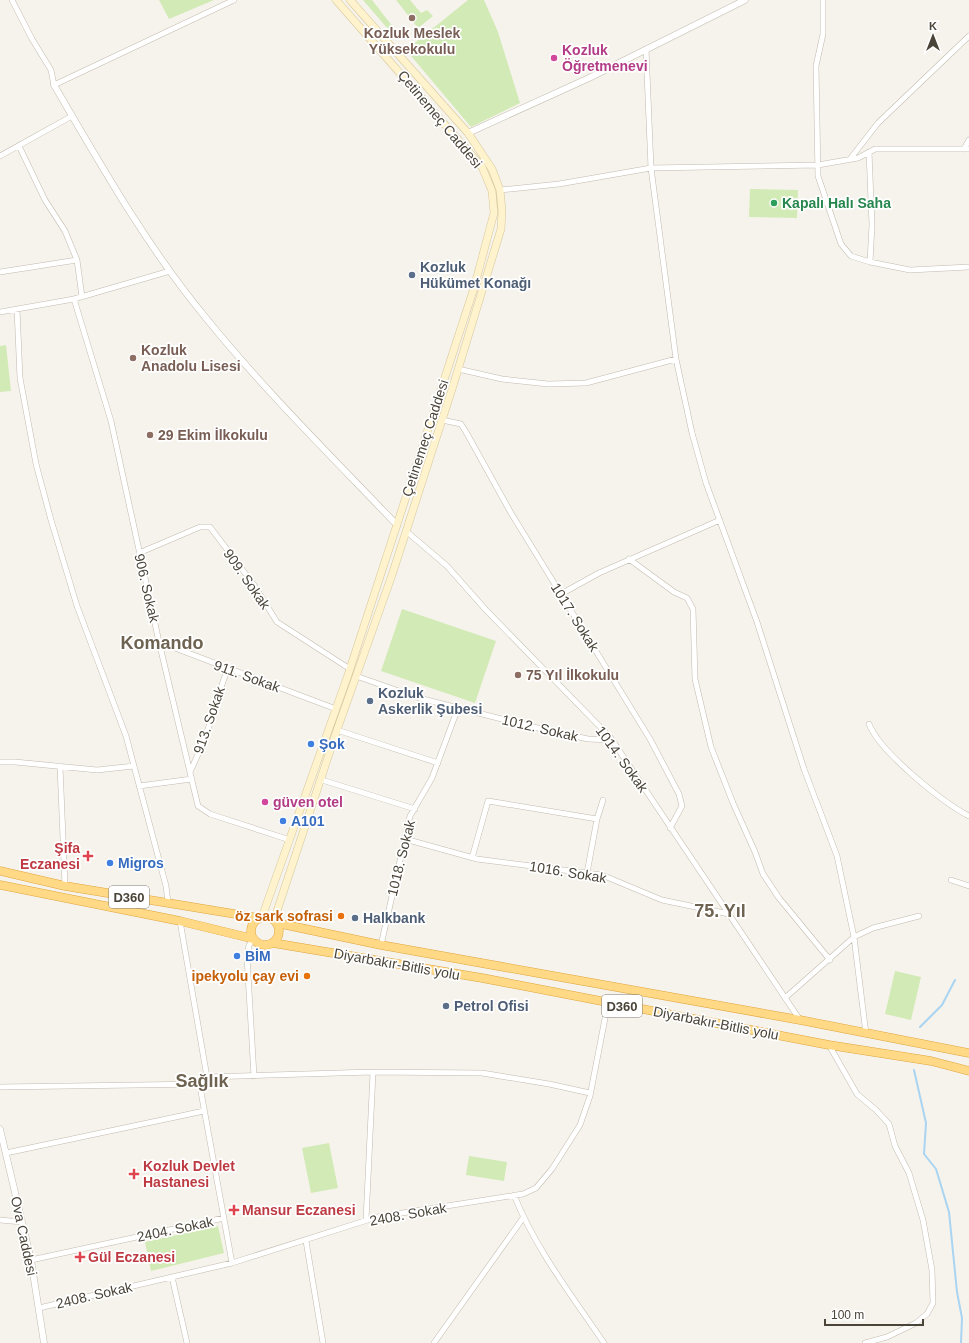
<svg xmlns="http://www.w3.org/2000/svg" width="969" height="1343" font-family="Arial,sans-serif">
	<rect width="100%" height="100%" fill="#f6f3ec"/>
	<!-- green -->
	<path fill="#d2eab5" d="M159,0H214L169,19Z
		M363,0H372L397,32L394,36Z
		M396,0H410L421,13L427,10L433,16L418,28Z
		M468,0H484L498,32L520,103L471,127L406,50Z
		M750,189L798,190L797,218L749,217Z
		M6,345L11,391L0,392V346Z
		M402,609L496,641L475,703L381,671Z
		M895,971L921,977L911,1020L885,1014Z
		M329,1143L338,1188L311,1193L302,1148Z
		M469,1156L507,1162L504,1181L466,1175Z
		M218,1226L224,1253L151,1271L145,1242Z"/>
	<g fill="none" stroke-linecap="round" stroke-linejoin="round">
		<!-- stream -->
		<path stroke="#a9d4f2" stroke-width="2" d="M920,1027L942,1005L955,980
			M914,1070L926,1123L924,1154L936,1169L949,1212L957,1292L962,1318L961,1343"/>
		<!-- minor casing -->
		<g stroke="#c2bbae" stroke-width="6">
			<path id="minor" d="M12,0L32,39L51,70L54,85L234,0
				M823,0V34L816,66L818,176L841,244L851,256L870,262L872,225L869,152
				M646,49L651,168L676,359L692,433L706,483L757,622L804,769L837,856L854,937L866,1034
				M19,146L45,200L65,231L77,260L82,297
				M964,149L969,140
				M0,156L72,116
				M850,159L878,123L969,36
				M500,190L559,184L651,168L818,165L858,158L875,149H969
				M870,262L910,270L969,267
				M0,272L77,260
				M74,299L111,421L159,642L198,806L210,814L290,840
				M17,309L20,378L36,464L51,520L77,606L126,736L166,886L168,903
				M0,312L74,299L170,271
				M458,369L502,379L548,384L586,383L676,359
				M442,420L461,424L466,432L511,513L650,739L679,794L682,806L670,828
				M406,531L447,566L486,610L610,737L800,1020
				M139,553L200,527H210L254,585L277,622L350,669
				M629,559L674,592L687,598L693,609L695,679L711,747L733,803L755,852L763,874L779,898L830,960
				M561,594L599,573L720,520
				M159,642L336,709
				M356,676L419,698L533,727L588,739L612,740
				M869,724C880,752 942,802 969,816
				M337,730L438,763
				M0,762H15L97,770L134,766
				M60,766L65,886
				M190,772C201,749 210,725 217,702C221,689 222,682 228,669
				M322,780L415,809
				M139,786L192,779
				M405,839L477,859L602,875L662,900L729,914
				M472,858L488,801L597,819
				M587,873L597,819L603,800
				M951,880L969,886
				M180,921L207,1077L201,1092L232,1263
				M254,939L249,945L247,957L254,1076
				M381,945L410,816L432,778L458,708
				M785,998L854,937L873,928L919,916
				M829,1045L857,1094L876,1110L889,1124L895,1146L909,1173L923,1220L932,1270L933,1303L927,1314L916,1323L887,1337L865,1343
				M207,1077L373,1072L482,1073L549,1084L590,1093
				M0,1087L205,1084
				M6,1153L204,1111
				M514,1195C535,1248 572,1296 604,1343
				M0,1220L22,1222
				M366,1220L373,1072
				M306,1241L323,1343
				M31,1260L224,1218
				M172,1277L187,1343
				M39,1308L232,1263L377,1217L523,1194L536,1188L552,1169L580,1125L590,1096L608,1003
				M434,1343L523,1218"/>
		</g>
		<!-- tertiary casing -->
		<g stroke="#c2bbae" stroke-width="7">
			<path id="tertiary" d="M54,85C101,165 147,247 206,318C265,391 332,457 397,525
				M468,133L589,78L745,0
				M0,1129L31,1260L44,1343"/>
		</g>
		<!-- secondary casing -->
		<g stroke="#d6c79b" stroke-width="8">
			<path id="secondary" d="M262,917L348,675L474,288L494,213L492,191L482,167L336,0
				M274,920L337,730L392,575L453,386L501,229L502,211L500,190L492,169L468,133L350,0"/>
		</g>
		<!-- trunk casing -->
		<g stroke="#e0a43c" stroke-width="9">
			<path id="trunk" d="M0,871L65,886L259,918
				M0,885L180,921L254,939
				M251 931a14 14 0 1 1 28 0a14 14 0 1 1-28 0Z
				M277,923L381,945L800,1020L969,1053
				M273,943L482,978L829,1045L931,1061L969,1071"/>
		</g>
		<!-- minor -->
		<use href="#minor" stroke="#fff" stroke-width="5"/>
		<!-- tertiary -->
		<use href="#tertiary" stroke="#fff" stroke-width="6"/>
		<!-- secondary -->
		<use href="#secondary" stroke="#fff3cd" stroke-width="7"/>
		<!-- trunk -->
		<use href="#trunk" stroke="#ffd985" stroke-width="8"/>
	</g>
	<!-- markers -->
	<g fill="#8d6e63" stroke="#fff" stroke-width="1.5">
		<circle cx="412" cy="18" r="4"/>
		<circle cx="133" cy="358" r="4"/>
		<circle cx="150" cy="435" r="4"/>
		<circle cx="518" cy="675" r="4"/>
	</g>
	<g fill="#d1479c" stroke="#fff" stroke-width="1.5">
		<circle cx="554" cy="58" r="4"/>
		<circle cx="265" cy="802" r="4"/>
	</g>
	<circle fill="#2e9e5b" stroke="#fff" stroke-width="1.5" cx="774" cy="203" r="4"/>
	<g fill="#5c6f8a" stroke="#fff" stroke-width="1.5">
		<circle cx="412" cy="275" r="4"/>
		<circle cx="370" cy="701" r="4"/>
		<circle cx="355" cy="918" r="4"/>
		<circle cx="446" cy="1006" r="4"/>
	</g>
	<g fill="#3f7fe0" stroke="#fff" stroke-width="1.5">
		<circle cx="311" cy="744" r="4"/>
		<circle cx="283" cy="821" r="4"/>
		<circle cx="110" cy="863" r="4"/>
		<circle cx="237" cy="956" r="4"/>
	</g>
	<g fill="#e0444e" stroke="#fff" stroke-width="1.5">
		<path d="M86 850h4v4h4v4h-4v4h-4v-4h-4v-4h4z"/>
		<path d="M132 1168h4v4h4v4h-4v4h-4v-4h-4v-4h4z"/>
		<path d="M232 1204h4v4h4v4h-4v4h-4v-4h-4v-4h4z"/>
		<path d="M78 1251h4v4h4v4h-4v4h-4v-4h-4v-4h4z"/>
	</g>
	<g fill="#e8710a" stroke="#fff" stroke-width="1.5">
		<circle cx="341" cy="916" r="4"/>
		<circle cx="307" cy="976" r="4"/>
	</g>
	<g text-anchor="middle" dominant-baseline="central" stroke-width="3.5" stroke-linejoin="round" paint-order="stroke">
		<!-- shield labels -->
		<g fill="#fff" stroke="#817c74" stroke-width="1">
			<rect x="109" y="886" width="40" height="22" rx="3"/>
			<rect x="602" y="995" width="40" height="22" rx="3"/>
		</g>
		<g font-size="13" font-weight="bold" fill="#4b4439">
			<text x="129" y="897">D360</text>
			<text x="622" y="1006">D360</text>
		</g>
		<!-- education labels -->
		<g font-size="14" font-weight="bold" fill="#785e54" stroke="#fff" text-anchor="start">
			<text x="412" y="33" text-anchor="middle">Kozluk Meslek<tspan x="412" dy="16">Yüksekokulu</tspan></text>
			<text x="141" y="350">Kozluk<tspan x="141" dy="16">Anadolu Lisesi</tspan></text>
			<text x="158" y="435">29 Ekim İlkokulu</text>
			<text x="526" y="675">75 Yıl İlkokulu</text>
		</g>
		<!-- hotel labels -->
		<g font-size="14" font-weight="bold" fill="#b23c85" stroke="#fff" text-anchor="start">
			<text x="562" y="50">Kozluk<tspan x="562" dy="16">Öğretmenevi</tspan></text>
			<text x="273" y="802">güven otel</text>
		</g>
		<!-- street labels -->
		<g font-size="14" fill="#4b4439" stroke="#fff">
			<text transform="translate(440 119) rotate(50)">Çetinemeç Caddesi</text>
			<text transform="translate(425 438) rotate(-72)">Çetinemeç Caddesi</text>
			<text transform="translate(247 579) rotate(55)">909. Sokak</text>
			<text transform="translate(147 588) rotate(77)">906. Sokak</text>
			<text transform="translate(575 617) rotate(58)">1017. Sokak</text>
			<text transform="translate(247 676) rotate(20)">911. Sokak</text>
			<text transform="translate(209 720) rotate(-71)">913. Sokak</text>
			<text transform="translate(540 728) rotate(13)">1012. Sokak</text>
			<text transform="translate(622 759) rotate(54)">1014. Sokak</text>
			<text transform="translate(401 858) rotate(-76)">1018. Sokak</text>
			<text transform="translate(568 872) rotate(9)">1016. Sokak</text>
			<text transform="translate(397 964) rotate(10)">Diyarbakır-Bitlis yolu</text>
			<text transform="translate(716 1023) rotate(11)">Diyarbakır-Bitlis yolu</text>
			<text transform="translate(408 1214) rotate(-10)">2408. Sokak</text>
			<text transform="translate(175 1229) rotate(-12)">2404. Sokak</text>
			<text transform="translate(24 1236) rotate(78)">Ova Caddesi</text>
			<text transform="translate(94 1295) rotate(-13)">2408. Sokak</text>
		</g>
		<!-- leisure labels -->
		<g font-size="14" font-weight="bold" fill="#27864d" stroke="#fff" text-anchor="start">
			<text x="782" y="203">Kapalı Halı Saha</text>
		</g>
		<!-- service labels -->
		<g font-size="14" font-weight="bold" fill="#4e5e75" stroke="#fff" text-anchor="start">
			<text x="420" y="267">Kozluk<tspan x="420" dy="16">Hükümet Konağı</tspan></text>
			<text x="378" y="693">Kozluk<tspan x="378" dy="16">Askerlik Şubesi</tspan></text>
			<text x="363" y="918">Halkbank</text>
			<text x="454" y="1006">Petrol Ofisi</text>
		</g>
		<!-- shop labels -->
		<g font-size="14" font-weight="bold" fill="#366cbe" stroke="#fff" text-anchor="start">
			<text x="319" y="744">Şok</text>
			<text x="291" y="821">A101</text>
			<text x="118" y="863">Migros</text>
			<text x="245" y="956">BİM</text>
		</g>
		<!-- health labels -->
		<g font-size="14" font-weight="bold" fill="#be3a42" stroke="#fff" text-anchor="start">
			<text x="80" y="848" text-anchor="end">Şifa<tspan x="80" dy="16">Eczanesi</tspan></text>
			<text x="143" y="1166">Kozluk Devlet<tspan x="143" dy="16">Hastanesi</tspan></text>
			<text x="242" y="1210">Mansur Eczanesi</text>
			<text x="88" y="1257">Gül Eczanesi</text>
		</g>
		<!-- food labels -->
		<g font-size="14" font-weight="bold" fill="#c56008" stroke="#fff" text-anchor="end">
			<text x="333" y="916">öz sark sofrasi</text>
			<text x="299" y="976">ipekyolu çay evi</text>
		</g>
		<!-- district labels -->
		<g font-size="18" font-weight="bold" fill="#6e6250" stroke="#fff">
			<text x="162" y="643">Komando</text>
			<text x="720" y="911">75. Yıl</text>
			<text x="202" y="1081">Sağlık</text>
		</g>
	</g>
	<!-- north arrow -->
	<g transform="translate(933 36)" stroke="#ffffff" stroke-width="3" paint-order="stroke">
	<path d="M0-3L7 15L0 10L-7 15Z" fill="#4b4439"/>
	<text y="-6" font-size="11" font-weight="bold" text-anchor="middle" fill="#4b4439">K</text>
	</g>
	<!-- scale -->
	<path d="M825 1319v6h98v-6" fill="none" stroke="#4b4439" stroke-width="2"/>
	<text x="831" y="1319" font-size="12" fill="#4b4439" stroke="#ffffff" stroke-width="3" paint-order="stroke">100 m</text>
</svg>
